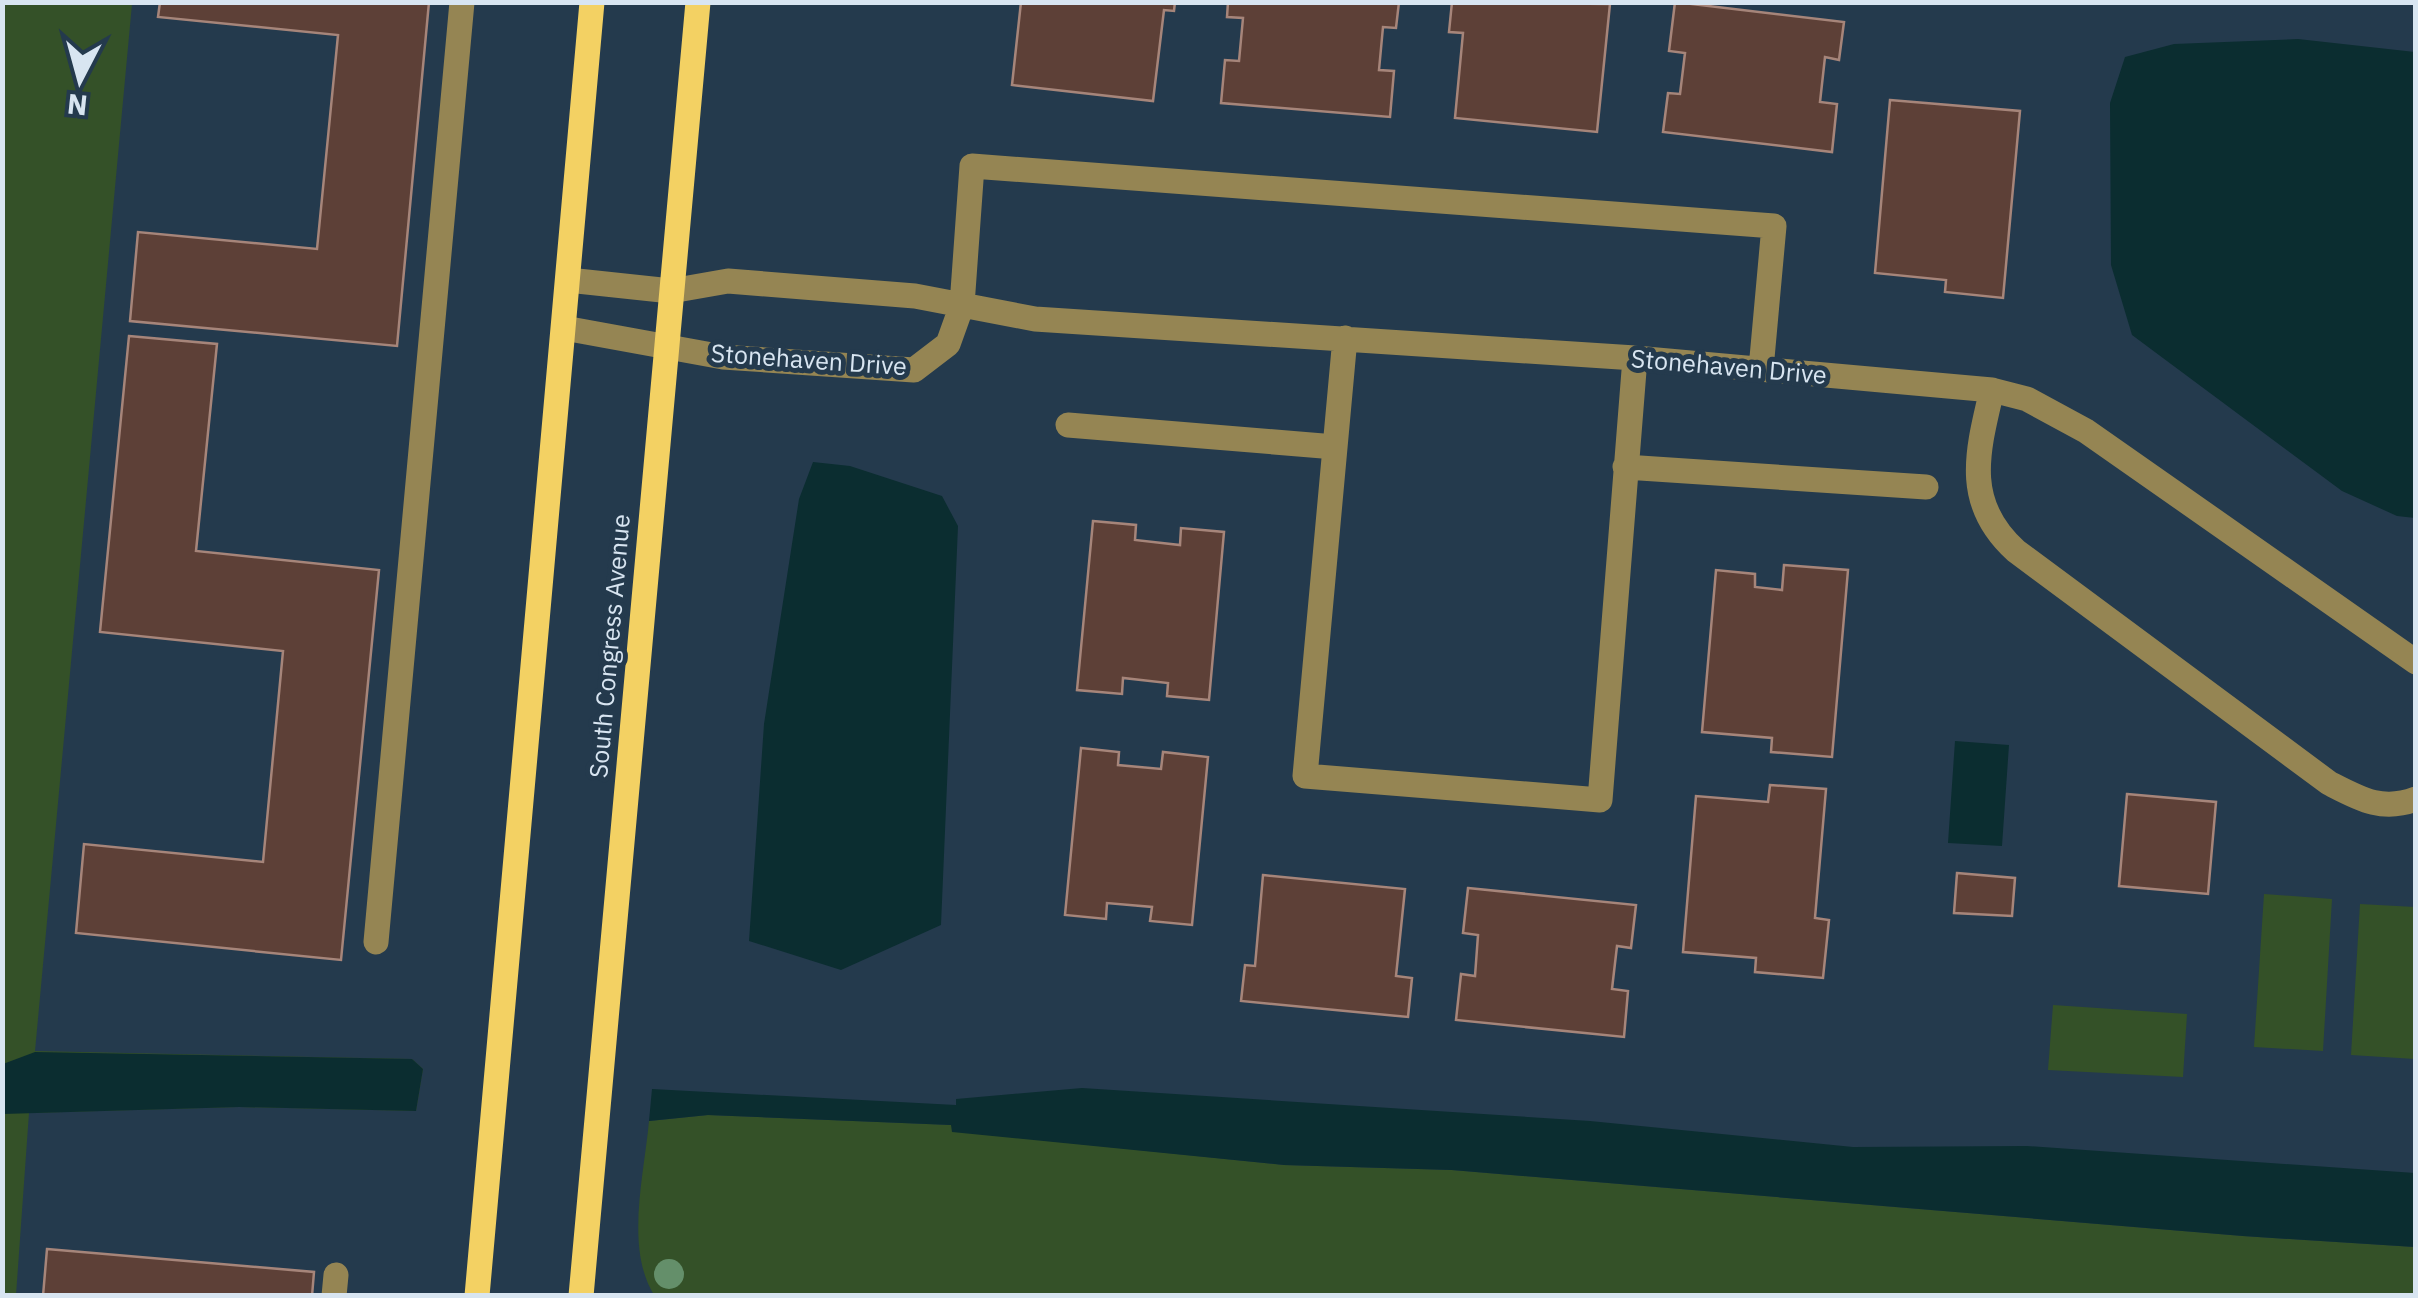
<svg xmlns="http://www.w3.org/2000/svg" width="2418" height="1298" font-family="'IBM Plex Sans',sans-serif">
	<rect width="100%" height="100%" fill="#243a4d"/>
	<!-- green -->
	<path fill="#345128" d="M3,3L132,4L35,1051L412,1059L423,1069L416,1111L239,1107L29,1113L16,1295L3,1296Z
		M2264,894L2332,899L2323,1051L2254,1047Z
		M2360,904L2415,907V1059L2351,1055Z
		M2053,1005L2187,1014L2183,1077L2048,1070Z
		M708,1115L952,1125V1131L1284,1165L1452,1170L2243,1236L2415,1247V1295H654C625,1248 644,1176 649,1121Z"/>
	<!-- water -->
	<path fill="#0b2d30" d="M2298,39L2415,52V518L2397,516L2342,491L2132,335L2111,265L2110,103L2125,57L2174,44Z
		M813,462L850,466L942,496L958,526L941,925L841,970L749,941L764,724L799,499Z
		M1955,741L2009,745L2002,846L1948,843Z
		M35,1052L412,1059L423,1069L416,1111L239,1107L3,1114V1064Z
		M1082,1088L1590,1121L1853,1147L2027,1146L2415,1173V1247L2243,1236L1452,1170L1284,1165L952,1132L951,1125L708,1115L649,1121L652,1089L956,1105V1099Z"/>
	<!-- building -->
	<path fill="#5d4037" stroke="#a6857a" stroke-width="2.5" d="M160,2H429L397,346L130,321L138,232L317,249L338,35L158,17Z
		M1021,2H1175L1174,11L1164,10L1153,101L1012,85Z
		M1228,2H1399L1396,28L1383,27L1379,70L1394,71L1390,117L1221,103L1225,60L1239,61L1243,18L1227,17Z
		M1452,2L1610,4L1597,132L1455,118L1463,33L1449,32Z
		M1675,2L1844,22L1839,60L1825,57L1820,102L1837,104L1832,152L1663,132L1668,93L1680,94L1685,53L1669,51Z
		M1890,100L2020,111L2003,298L1945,292L1946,280L1875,273Z
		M129,336L217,344L196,551L379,570L341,960L76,933L84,844L263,862L283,651L100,632Z
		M1093,521L1136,525L1135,540L1180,545L1181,528L1224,532L1209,700L1167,696L1168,683L1123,678L1122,694L1077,690Z
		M1784,565L1848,570L1832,757L1771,752L1772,738L1702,732L1716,570L1755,574V587L1782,590Z
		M1081,748L1119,752L1118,765L1161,769L1163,752L1208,757L1192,925L1150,921L1152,907L1107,903L1106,919L1065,915Z
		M1770,785L1826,789L1815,918L1829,920L1823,978L1755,972L1756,958L1683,952L1696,796L1768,802Z
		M2127,794L2216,802L2208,894L2119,886Z
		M1957,873L2015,878L2012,916L1954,913Z
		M1263,875L1405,889L1396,976L1412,978L1408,1017L1241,1001L1245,965L1255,966Z
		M1468,888L1636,905L1631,948L1617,946L1612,989L1628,991L1624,1037L1456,1020L1461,974L1475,976L1478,935L1463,933Z
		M47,1249L314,1272L312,1296H43Z"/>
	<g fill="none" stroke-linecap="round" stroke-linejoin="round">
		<!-- minor -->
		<path stroke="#958553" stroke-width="25" d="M568,280L671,291L728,281L915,296L1035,319L1635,358L1992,390L2027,399L2086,431L2416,662
			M564,328L723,357L914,370L948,344L962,305L972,166L1774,226L1761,369
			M1345,338L1305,776L1600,800L1635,358
			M1992,390C1977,453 1963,503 2016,551L2329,783C2360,799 2382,812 2416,799
			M1068,425L1335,447
			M1625,467L1926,487
			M376,942L462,2
			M334,1296L336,1275"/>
		<!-- major -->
		<path stroke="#f3d163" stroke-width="25" d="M477,1296L592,2
			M581,1296L698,2"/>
	</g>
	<!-- trees -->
	<circle fill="#648f6a" cx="669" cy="1274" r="15"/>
	<g text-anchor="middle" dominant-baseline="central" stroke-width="10" stroke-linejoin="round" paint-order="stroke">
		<!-- street labels -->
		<g font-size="25" fill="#d8e5f1" stroke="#243a4d">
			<text transform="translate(809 359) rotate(4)">Stonehaven Drive</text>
			<text transform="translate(1729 366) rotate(5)">Stonehaven Drive</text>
			<text transform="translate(609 646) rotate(-85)">South Congress Avenue</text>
		</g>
	</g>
	<!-- border -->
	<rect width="2418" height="1298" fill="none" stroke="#d8e5f1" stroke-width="10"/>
	<!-- north arrow -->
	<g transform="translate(80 80) rotate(186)" stroke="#243a4d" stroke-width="8" paint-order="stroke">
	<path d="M0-8L18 38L0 25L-18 38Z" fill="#d8e5f1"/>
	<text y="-15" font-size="28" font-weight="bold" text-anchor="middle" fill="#d8e5f1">N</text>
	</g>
</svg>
